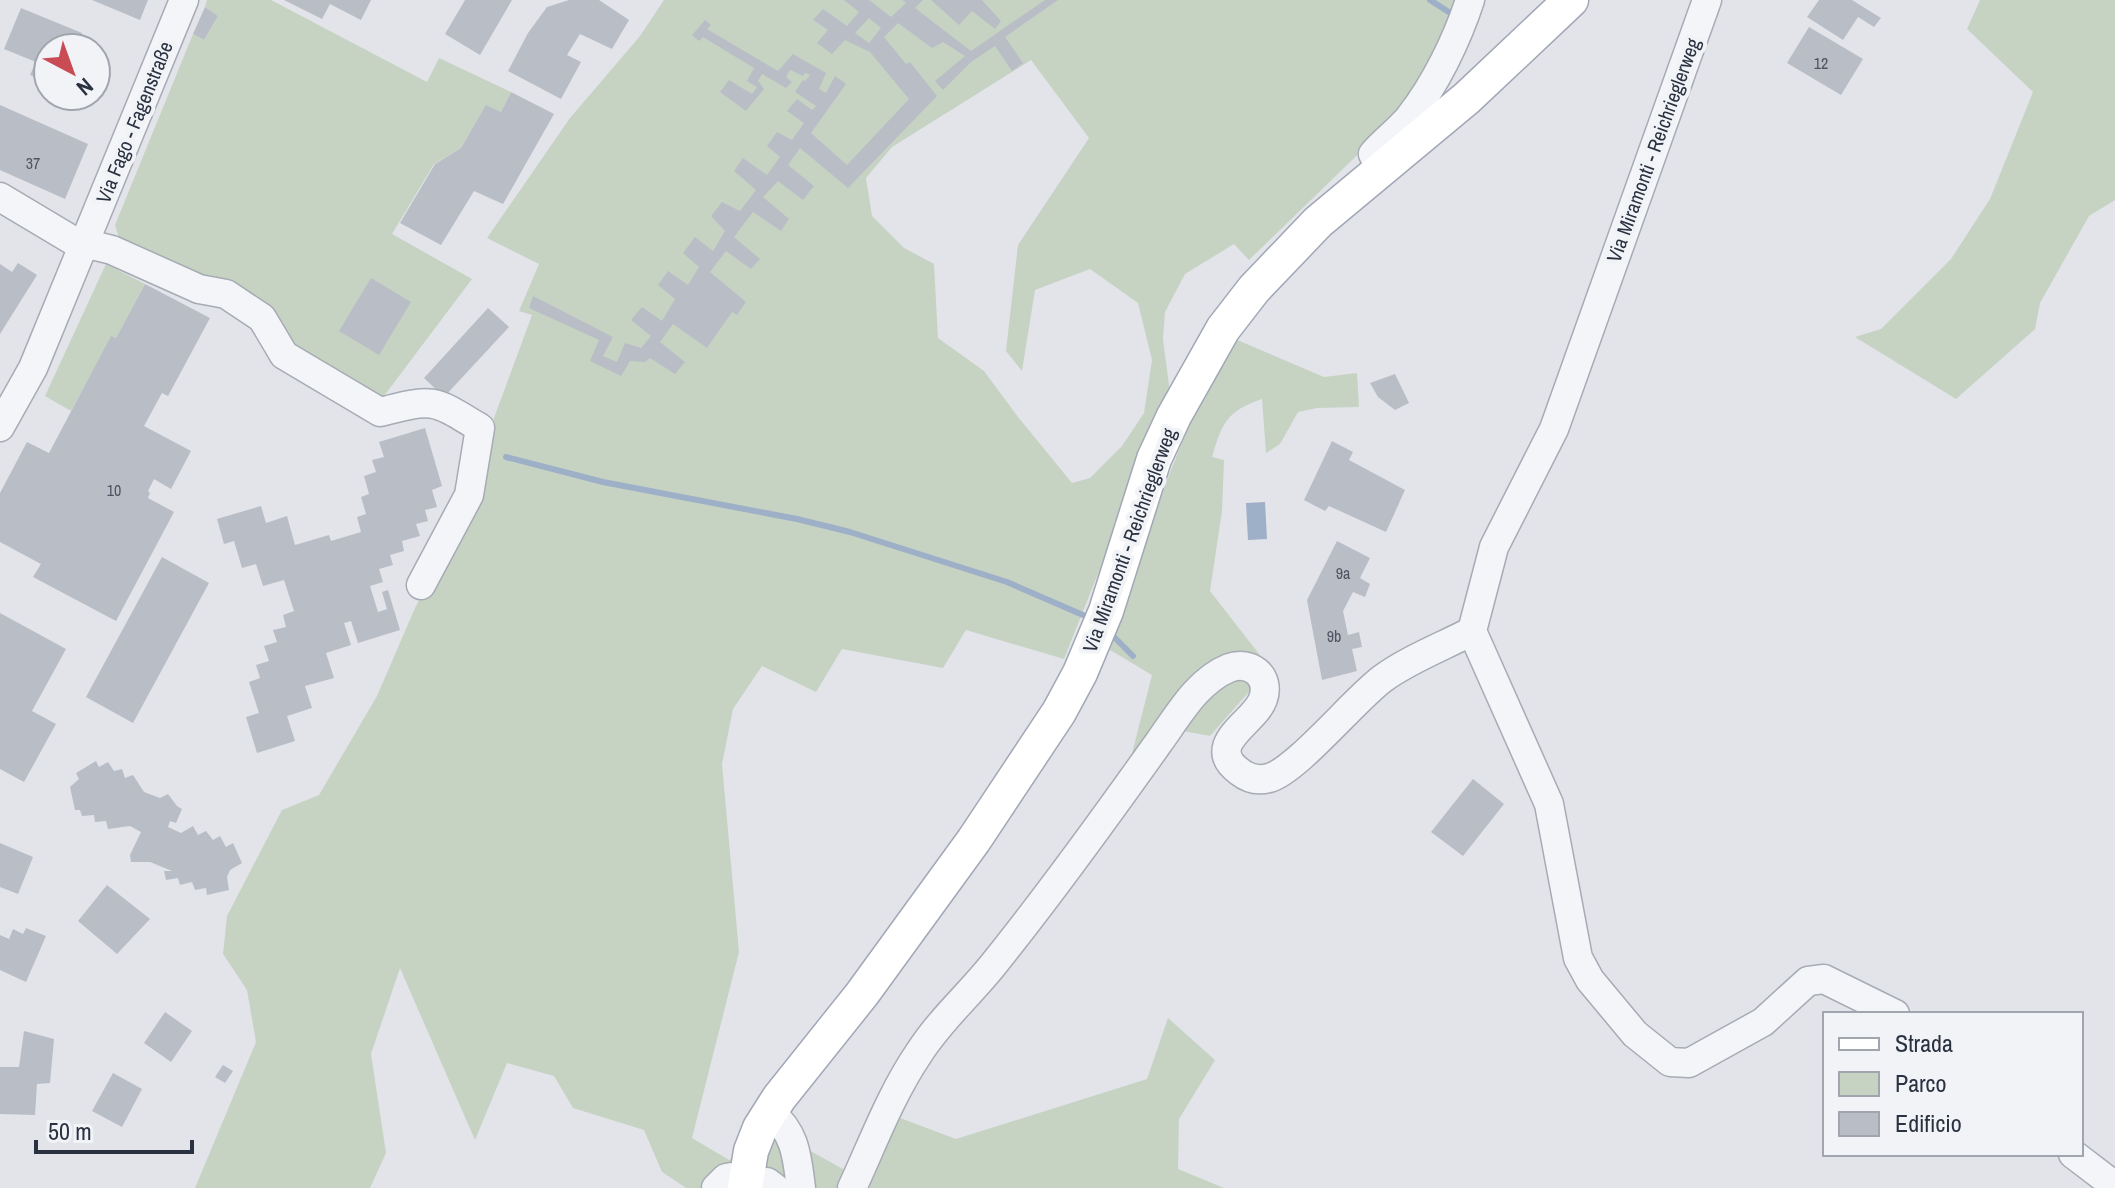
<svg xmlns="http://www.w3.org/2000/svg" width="2115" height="1188" font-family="'Archivo Narrow',sans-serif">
	<rect width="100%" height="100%" fill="#e2e4ea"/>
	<!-- green -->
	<path fill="#c6d3c3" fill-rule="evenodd" d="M207,0H271L427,82L439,58L511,92L501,112L486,106L461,148L434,164L392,234L472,279L378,404L297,356L264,305L119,238L115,225L193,34L204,40L218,16L205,7Z
		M664,0H1462L1415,99L1249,260L1234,244L1185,274L1165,312L1163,339L1170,393L1064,659L966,630L943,668L842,649L816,692L762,666L733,709L722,764L739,952L692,1138L729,1160L773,1130L866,1182L900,1118L956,1139L1147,1079L1168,1018L1215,1060L1179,1119L1178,1169L1224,1188H686L662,1172L644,1130L573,1108L554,1076L507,1063L475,1140L400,968L371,1054L386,1153L370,1188H195L256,1042L247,990L223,954L227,916L282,810L319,795L377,696L415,608L478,490L494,418L532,315L519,311L539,264L487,238L570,118L640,36ZM1031,60L1089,138L1018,245L1006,351L1022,371L1035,290L1090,269L1138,303L1152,360L1144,413L1122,446L1090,478L1072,483L1018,417L984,371L938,338L934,264L904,248L872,216L866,178L892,147Z
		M1980,0H2115V200L2089,216L2040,303L2035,329L1956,399L1855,337L1881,329L1951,259L1990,199L2033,92L1967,29Z
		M106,264L145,284L116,338L111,337L71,411L45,396Z
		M1235,339L1324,377L1357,373L1359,407L1317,408L1298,412L1280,444L1266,453L1262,399C1227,411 1222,423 1212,457L1224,460L1222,511L1210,591L1270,668L1210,736L1173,729L1127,773L1152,675L1110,650L1165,485L1203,390Z"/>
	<!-- water -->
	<path fill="#9eafc8" d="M1265,502L1267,539L1248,540L1246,503Z"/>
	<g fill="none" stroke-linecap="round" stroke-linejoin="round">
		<!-- stream -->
		<path stroke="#9eafc8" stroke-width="6" d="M1430,0L1455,16
			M506,457L603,482L797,519L850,532L1007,582L1083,615
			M1114,637L1133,656"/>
	</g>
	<!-- building -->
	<path fill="#b9bdc6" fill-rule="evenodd" d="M92,0H148L140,20Z
		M284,0H371L361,20L330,4L322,19Z
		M465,0H512L480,55L445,34Z
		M569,0H599L629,20L612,49L580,34L567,55L581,62L561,99L508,71L528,33L547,7Z
		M844,0H869L891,17L906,3L902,0H923L915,8L971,51L1045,0H1058L1005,37L1023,63L1012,71L995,46L971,62L943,90L935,81L965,56L943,42L932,48L898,23L884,37L906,64L910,62L937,96L848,188L800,148L788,165L814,186L803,200L778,181L763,197L789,219L781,231L753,212L734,237L760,259L751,269L726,251L710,272L746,302L737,315L732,312L707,348L673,324L660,342L685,362L675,374L650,358L645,362L630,361L621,376L590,361L599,340L529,308L533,296L613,337L603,356L617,362L625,343L641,348L651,336L631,320L642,307L662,321L675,299L658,285L668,271L688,285L699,267L683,253L695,237L713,251L725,231L711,216L722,202L740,211L756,190L734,171L743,158L767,175L780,157L767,146L777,132L792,140L804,123L787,111L797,99L812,110L816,106L795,92L803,80L805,81L810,75L805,73L803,76L790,70L786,77L792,82L786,88L762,74L758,81L764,89L746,111L720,92L729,80L752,94L757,87L747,81L754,68L703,37L699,41L692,35L705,20L711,25L707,29L778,71L793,54L826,73L819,89L826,93L835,76L846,84L811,133L847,165L909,99L870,52L845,40L832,54L817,43L828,30L813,20L823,9L847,26L859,12ZM869,18L881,28L869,43L855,33Z
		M931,0H982L1001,21L995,29L972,11L959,25Z
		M1819,0H1852L1881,18L1874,27L1858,17L1843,40L1807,17Z
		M205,7L218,16L204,40L193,34Z
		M21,8L82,33L76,48H48V83L30,75L36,62L4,49Z
		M1809,27L1863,59L1841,95L1787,63Z
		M96,56L106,60L96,83Z
		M511,92L554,114L503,204L474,191L441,245L400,223L435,164L461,148L486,105L501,112Z
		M0,105L88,144L65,199L0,170Z
		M18,263L37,275L0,334V264L12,272Z
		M371,278L411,302L379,355L339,331Z
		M145,284L210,318L168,396L162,393L144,426L191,451L171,489L154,479L148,491L150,493L148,498L174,512L116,621L33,577L41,564L0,542V493L27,442L49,453L111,336L116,338Z
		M488,308L509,327L444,397L424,378Z
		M1395,374L1409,403L1395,410L1378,397L1370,383Z
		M425,428L442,486L432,490L437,507L425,510L428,521L416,524L420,536L402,541L404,551L390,555L393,565L379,569L383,582L370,586L378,612L387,609L382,592L388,590L400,630L358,643L351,621L344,623L351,645L326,653L334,678L305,686L312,708L287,716L295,741L257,753L246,717L259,713L249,682L260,678L256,665L269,661L264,646L277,642L273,630L286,627L283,615L294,611L284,580L263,586L256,564L242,568L234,541L224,544L217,519L261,506L266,523L287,516L295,545L329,535L331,541L361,532L357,517L366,514L361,497L369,494L364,476L376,472L372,460L384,457L379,442Z
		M1332,441L1353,452L1349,460L1405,490L1386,532L1329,506L1325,511L1304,500Z
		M1337,541L1370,558L1360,578L1370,584L1365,597L1353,592L1343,611L1348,635L1359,632L1362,647L1352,649L1357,671L1322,680L1307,600Z
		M162,557L209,583L133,723L86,697Z
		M0,613L66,649L32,711L56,724L24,782L0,769Z
		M96,761L99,767L108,762L114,771L122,769L125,778L133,775L144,792L160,798L168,794L177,806L182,809L176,823L170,821L168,827L181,833L193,826L198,835L206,831L213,840L220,836L226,847L233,843L242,863L230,870L227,877L229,890L207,895L206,888L195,890L192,882L180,885L178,878L166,880L164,871H172L150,862H131L130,855L141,832L130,826L108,829L106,821L95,822L94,815L82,816L80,810H75L70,787L79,779L76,773Z
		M1473,779L1504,804L1463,856L1431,832Z
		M0,843L33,857L18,894L0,887Z
		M107,885L150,919L117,954L78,921Z
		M26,928L46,936L26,982L0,970V935L9,939L13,929L23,934Z
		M165,1012L192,1031L171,1062L144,1043Z
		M24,1031L54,1039L50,1083L37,1084L35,1115L0,1114V1067H19Z
		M223,1065L233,1071L225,1083L215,1077Z
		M113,1073L142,1089L122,1127L92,1111Z"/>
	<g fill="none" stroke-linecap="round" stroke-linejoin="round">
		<!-- minor casing -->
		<g stroke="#a7abb4" stroke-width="31">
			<path id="minor" d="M1707,0L1554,429L1494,547L1472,631L1549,804L1578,958L1590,980L1635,1034L1670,1062L1689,1063L1763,1022L1808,981L1824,979L1895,1014
				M1380,168L1373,154C1384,141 1398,131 1409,118C1435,85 1457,40 1470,0
				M0,197L72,240L112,250L199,289L226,294L262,318L284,355L380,412C434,398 433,399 480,428L469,495L421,585
				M0,427L33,368L184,0
				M770,1112C796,1133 797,1157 801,1188
				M2073,1154L2115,1186
				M767,1182L775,1188
				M716,1188L726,1178L732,1177
				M852,1188C873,1143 891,1094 919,1053C940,1020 969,995 993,965C1051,893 1105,818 1159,742C1178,716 1197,681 1229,668C1250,660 1271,676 1263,699C1255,723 1202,744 1240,772C1249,779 1258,781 1269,778C1296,771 1354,700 1382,679C1407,660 1444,646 1472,631"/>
		</g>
		<!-- major casing -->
		<g stroke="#a1a7b5" stroke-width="37">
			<path id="major" d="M745,1188L751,1151L760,1128L779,1098L862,994L974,840L1059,712L1080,673L1106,611L1154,459L1174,416L1223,329L1254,289L1318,222L1467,98L1571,0"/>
		</g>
		<!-- minor -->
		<use href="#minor" stroke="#f4f5f8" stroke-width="28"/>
		<!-- major -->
		<use href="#major" stroke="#fff" stroke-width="34"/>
	</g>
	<g text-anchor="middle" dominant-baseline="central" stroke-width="8" stroke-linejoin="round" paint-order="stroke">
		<!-- number labels -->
		<g font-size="16" fill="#4e5462">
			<text x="1821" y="63">12</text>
			<text x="33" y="163">37</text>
			<text x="114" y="490">10</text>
			<text x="1343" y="573">9a</text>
			<text x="1334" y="636">9b</text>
		</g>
		<!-- street labels -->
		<g font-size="20" fill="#2a3141" stroke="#f1f3f7">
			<text transform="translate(134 122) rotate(-68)">Via Fago - Fagenstraße</text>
			<text transform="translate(1653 150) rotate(-70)">Via Miramonti - Reichrieglerweg</text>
			<text transform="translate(1129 540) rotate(-70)">Via Miramonti - Reichrieglerweg</text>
		</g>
	</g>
	<!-- legend -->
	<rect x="1823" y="1012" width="260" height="144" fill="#f1f3f7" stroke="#a1a5ae" stroke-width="2"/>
	<rect x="1839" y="1038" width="40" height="12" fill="#ffffff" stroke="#a1a5ae" stroke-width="2"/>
	<text x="1895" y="1052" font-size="24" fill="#2a3141">Strada</text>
	<rect x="1839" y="1072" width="40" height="24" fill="#c6d3c3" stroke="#a1a5ae" stroke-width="2"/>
	<text x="1895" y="1092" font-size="24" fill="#2a3141">Parco</text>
	<rect x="1839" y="1112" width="40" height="24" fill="#b9bdc6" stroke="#a1a5ae" stroke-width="2"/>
	<text x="1895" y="1132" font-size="24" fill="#2a3141">Edificio</text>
	<!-- north arrow -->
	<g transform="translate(72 72) rotate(139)"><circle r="38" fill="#f1f3f7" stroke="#a1a5ae" stroke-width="2"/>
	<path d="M0-6L14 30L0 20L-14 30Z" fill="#c94c54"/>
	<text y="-12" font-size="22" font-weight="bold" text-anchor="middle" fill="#2a3141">N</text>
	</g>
	<!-- scale -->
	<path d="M36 1140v12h156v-12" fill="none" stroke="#2a3141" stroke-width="4"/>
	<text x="48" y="1140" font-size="24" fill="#2a3141" stroke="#f1f3f7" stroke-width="6" paint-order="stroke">50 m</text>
</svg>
